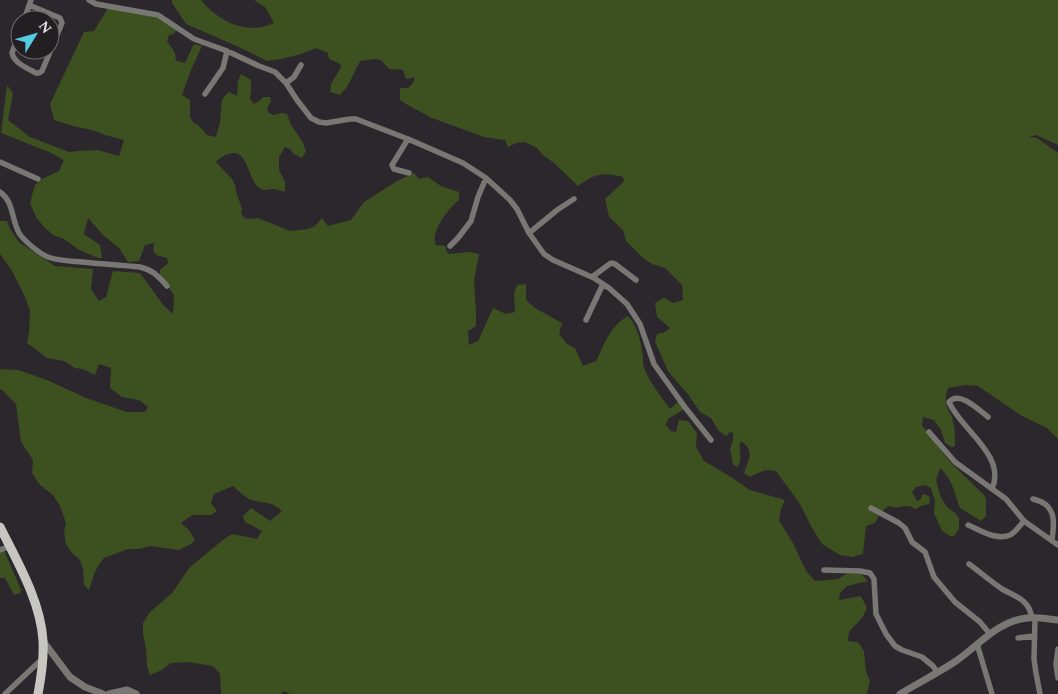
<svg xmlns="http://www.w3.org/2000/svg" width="1058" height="694" font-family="Spectral,serif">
	<rect width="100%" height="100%" fill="#2c272c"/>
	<!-- green -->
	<path fill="#3d501f" d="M172,0H201C218,21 247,36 274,23L265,7L254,0H1058V145L1036,135L1029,137L1037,138L1058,153V439L1047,428L1022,416L978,386L965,385L948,388C941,409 952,409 954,426C955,433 955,440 955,446L952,447L945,443L941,430L934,420L923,417L922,425L949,461L984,495L986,499V516L981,521L960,508C953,490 954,482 940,468L936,480L941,498L948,508L955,513L959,518V529L954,536H950L942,531L934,513L935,501L931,488L926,485L916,487L912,492L917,501L920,500L923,494L929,496L930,502C927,506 925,504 921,506C919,506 918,509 915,509C909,505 907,506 900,507C897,508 892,507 888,506L880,514L875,523L866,526L863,554L852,557L840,555L822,544L811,526L800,504L776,471C764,469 760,472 750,477L744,473C749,458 755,451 741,441C737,450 744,459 737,467L733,464L730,449L733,440V433L731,431L726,436L718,430L711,418L700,412L687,393L677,382L668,371L655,342L657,334L665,332L670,328L657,317L655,303L664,298L673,303L683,300L682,285L665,268L652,264L643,258L626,241L623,230L609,217L605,199L617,188L624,181L623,177C602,172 596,173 578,186L554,163L543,155L537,148L525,142L516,143L508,147L505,140L484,137L432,118L406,104L400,100V88H408L413,83L415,77L406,79L403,70L389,69L381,60L375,59L360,61L347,87L340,95L330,92L331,84L341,67L340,64L329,59L328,53L316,48L301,54L281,59L267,61L241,48L186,24L172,3Z
		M108,8L146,14L164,20L176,30L174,34L169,35L167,41L175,53L176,61L185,63L194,44L202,46L191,70L182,95L190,100V117L193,122L198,125L207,135L216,137L220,122L222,100L224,97L229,92L237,96L238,81L241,74L251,80V90L250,99L254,104L259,101L263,97H270L271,102L267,108L268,112L273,115L282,113L287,114L291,125L302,141L306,151L302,158L294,154L290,149L285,147L279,157V170L285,182V192C281,191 276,189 273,189C269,189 265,191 261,189C248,182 249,152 233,153C226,154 221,157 216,162L232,179L235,185L236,191L242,209L241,213L244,218L248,219L258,218L290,231L308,229L315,226L322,218L328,226L351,220L364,202L397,181L414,173L419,179L428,177L441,186L459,192V200C449,208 430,231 436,245L445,246L448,254L469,252L479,254L474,281L476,313V326L468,331L469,345L478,341L493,308L506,314L515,312L514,294L517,285L526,284V300L535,308L562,323L559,334L567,344L575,348L583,366L596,361C606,342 609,327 628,316C638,327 641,342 643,357C643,361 643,365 644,368C650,383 661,396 670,409L682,398L687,405L683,410L668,419L666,425L671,431L676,432L679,420L688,421L697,433L696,447L704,461L731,477L750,490L785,500L781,509L779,520L794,545L806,571L815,581L838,579L848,573L861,574L868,581L847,586L840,593L839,600L861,596L867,608C865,611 864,616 861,619C854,628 848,628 848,641L854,642H858L864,651L866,672L870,681L867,694H290L284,691L281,694H221L220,674L213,666L188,662L171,663L162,670L150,675L147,666L146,650L143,634V623L150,612L172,593L190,567L224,539L232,534L257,539L262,531L245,522L243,516L251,508L270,521L282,511C271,501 265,504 252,500C244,497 239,491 233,486L214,494L211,503L217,511L211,515H192L181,523L189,530L195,540L191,544L179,550L150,546L139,549H128L104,558L100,563L95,572L89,590L84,585L83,569L80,560L72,553L66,544L64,531L66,523L60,506L53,495L40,485L32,473L33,460L21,442L16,404L3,391L0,389V369L18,370L47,380L86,398L127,412H145L148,407L139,400L122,397L110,388L111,368L99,364L95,375L83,369L75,368L64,361L47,358L27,343L29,332L30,311L26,299L12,271L0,254V221H7L10,229L19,242L55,266L93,269L91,289L99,301L106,297L113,271L140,273L164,306L173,314L174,295L160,275V270L168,263L167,258L156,255L153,250L154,243L145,245L139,261L128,262L119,248L103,235L88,218L84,234L100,245L102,258H98L79,250L64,239L53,235L43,226L36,217L30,203L35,185L42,179L59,171L64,160L49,152L1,133L7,85L13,93L8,120L30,137L69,152L79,151L98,150L119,156L124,140L105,135L96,131L73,126L54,120L50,104L84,32L94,31Z
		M4,550L21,590L20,593L14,595L5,578H0V552Z"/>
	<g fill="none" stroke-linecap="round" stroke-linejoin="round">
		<!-- minor -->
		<path stroke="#787774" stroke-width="5.5" d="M89,0L96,4L158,15L194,39L227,51L259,66L275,72L286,83L297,100L311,118L319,122L326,123L350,119H356L408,139L463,163L486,178L510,200L517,209L529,233L544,254L553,260L594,278L609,288L627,304L640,324L654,364L684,406L711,440
			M24,20L31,0
			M20,30L12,53C14,63 27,68 36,73H39L42,71L62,23L60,18L29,5
			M286,83L294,77L301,65
			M205,94L223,68L227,51
			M408,139L392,165L394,169L409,173
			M0,162L38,179
			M0,192C14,202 11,218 19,233C23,240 40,254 48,257C58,261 71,261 82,262C101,264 121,265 140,267C153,270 158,276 167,286
			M529,233L557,210L574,199
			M450,246L458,238L471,221L478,197L486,178
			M592,277L611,263L615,264L636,280
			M586,320L603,284
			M988,417C979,410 959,390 949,402C960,429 1007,455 992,489
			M929,432L955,462L1006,499L1024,521L1058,545
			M1033,499C1037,500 1042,502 1045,504C1057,513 1053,529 1052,541
			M871,508L899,523L905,528L912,542L925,552L934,577L955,602L980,622L990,634
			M968,525C980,530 997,541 1010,535C1015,533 1020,525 1024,521
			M0,550L10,546
			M969,564C980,572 990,581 1002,589C1016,597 1029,599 1032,618
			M824,570L860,571L870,573L874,579L876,614L886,634L895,646L902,650L922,657L933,666L937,672
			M1035,618L1034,659L1036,673L1040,694
			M1018,638L1034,636
			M977,644L992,694
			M1058,649L1056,664L1058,678
			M5,694L42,659"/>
		<!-- tertiary -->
		<path stroke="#787774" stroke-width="7" d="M43,641L70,677L85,687L103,694
			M109,694L127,690L136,694
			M900,694C918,683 938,673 956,661C979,645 998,621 1027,618C1037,617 1048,619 1058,620"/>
		<!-- primary -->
		<path stroke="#c8c6c0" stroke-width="9" d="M0,527C17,561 41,602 43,641C44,657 41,678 38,694"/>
	</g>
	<!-- north arrow -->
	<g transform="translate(35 35) rotate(53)"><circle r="24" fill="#221e22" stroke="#6f6b6f"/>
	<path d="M0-4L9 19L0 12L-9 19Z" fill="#55cae0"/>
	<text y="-8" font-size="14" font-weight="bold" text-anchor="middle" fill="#e2dfe2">N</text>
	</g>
</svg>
